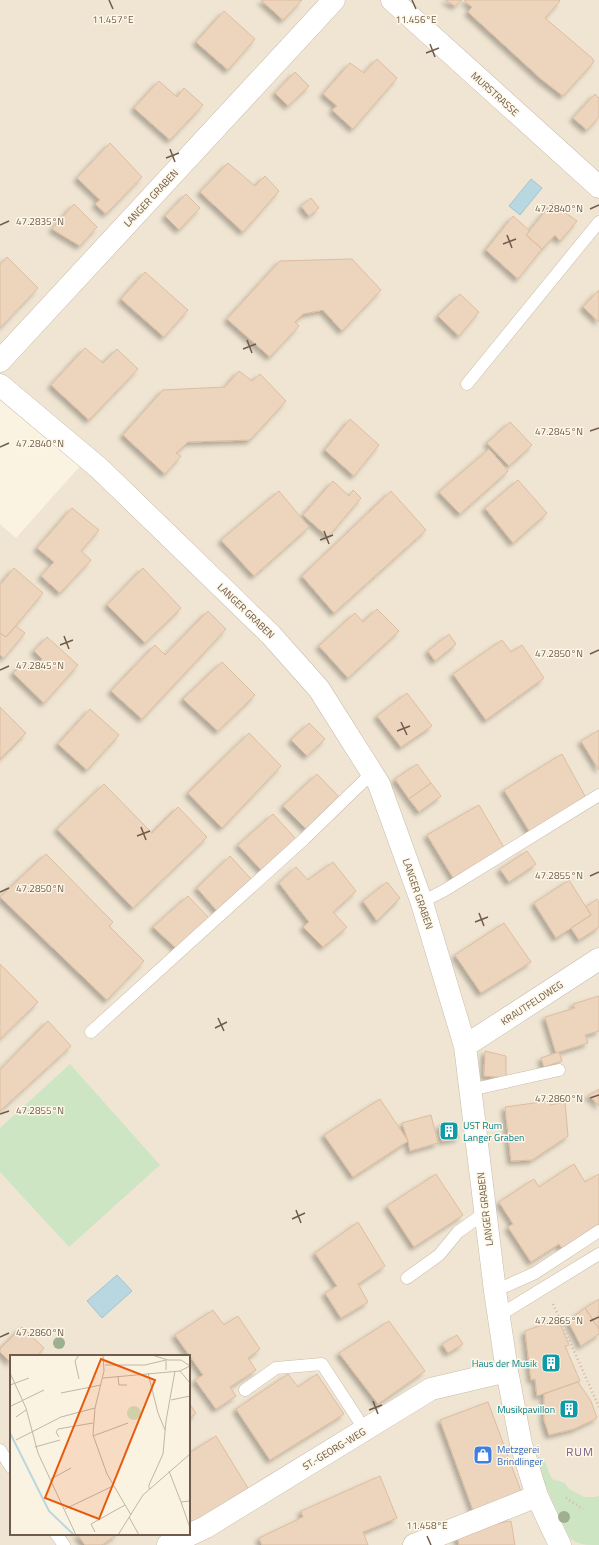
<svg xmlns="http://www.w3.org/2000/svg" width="599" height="1545" font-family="'Titillium Web',sans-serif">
	<defs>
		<filter id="shadow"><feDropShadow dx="-3.5" dy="3.5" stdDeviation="2" flood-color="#0004"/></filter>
	</defs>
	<rect width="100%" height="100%" fill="#faf3e2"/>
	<!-- residential -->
	<path fill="#f0e5d2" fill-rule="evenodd" d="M0,0H599V1545H0V524L16,538L87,458L0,385ZM11,1356H189V1534H11Z"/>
	<!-- green -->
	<path fill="#cde5c3" d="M70,1064L160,1165L69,1247L0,1172V1128Z
		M539,1457L544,1460L552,1479L565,1483L569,1489L584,1497H595L599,1496V1545C587,1545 578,1545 570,1538L555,1507L543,1479L537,1459Z"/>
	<!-- water -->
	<path fill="#b9d7e1" stroke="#a0c5d1" d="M531,179L542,188L520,215L509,206Z
		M117,1275L132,1291L102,1318L87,1301Z"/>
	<!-- building -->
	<path fill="#ecd4bd" stroke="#ddbd9f" filter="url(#shadow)" d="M261,0H302L283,20Z
		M445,0H462L455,6Z
		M464,0H559L560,1L545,18L592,58L594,61L592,64L563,96L541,79L468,12L472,7Z
		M224,11L255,39L228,70L196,42Z
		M377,59L397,78L353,129L332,110L337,106L323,94L350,63L364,73Z
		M295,72L309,86L288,106L275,93Z
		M159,81L177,97L184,88L203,105L170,140L134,108Z
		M595,94L599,98V117L587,130L573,118Z
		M110,143L142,177L106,214L95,204L100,200L77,178Z
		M228,163L255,186L265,176L279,191L243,232L200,192Z
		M186,194L200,208L179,230L165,216Z
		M311,198L319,208L309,216L301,206Z
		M552,203L577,221L560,241L555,235L542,249L526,235Z
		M74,204L97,227L80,246L52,229Z
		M513,216L530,231L526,235L542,249L518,279L486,250Z
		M7,257L38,288L0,328V265Z
		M352,259L381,290L342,331L323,310L303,314L295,322L299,326L270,357L227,319L280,261Z
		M145,272L188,310L164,337L121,299Z
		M599,290V322L583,307Z
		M460,294L479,312L459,336L438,316Z
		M85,348L103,363L117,349L138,369L89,420L51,385Z
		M239,371L252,381L260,374L286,401L250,440L188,442L176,453L181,456L165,474L123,435L163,390L225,387Z
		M350,419L379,445L354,476L325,450Z
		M510,422L532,445L509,466L487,443Z
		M489,449L508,471L460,514L439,492Z
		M518,480L547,513L513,543L485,508Z
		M333,481L349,496L353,490L361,498L328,537L303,515Z
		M279,491L309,527L254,576L221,540Z
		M391,491L426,530L334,613L302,576Z
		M72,508L99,530L81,551L91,560L60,593L41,576L54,562L37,548Z
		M14,568L43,593L6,637L0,633V585Z
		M143,568L181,608L145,643L107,605Z
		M377,609L399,631L348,678L319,646L355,613L363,622Z
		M208,611L226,629L142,719L111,691L155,645L165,655Z
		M16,626L25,633L4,658L0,655V633L6,637Z
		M449,634L456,644L435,661L428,651Z
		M47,637L78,665L44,703L13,673L24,663L32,671L42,659L34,651Z
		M502,640L511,652L522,645L544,678L486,720L453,674Z
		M222,662L255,695L218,731L183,699Z
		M407,693L432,726L401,747L377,716Z
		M0,707L26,733L0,759Z
		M90,709L119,735L87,770L58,744Z
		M309,723L325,739L307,756L291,740Z
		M599,730V770L581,741Z
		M249,733L281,766L222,828L188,793Z
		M562,754L586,798L531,834L504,790Z
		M417,764L431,783L409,799L395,779Z
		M317,774L340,798L306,829L283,806Z
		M431,783L441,796L419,812L409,799Z
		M104,784L152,833L178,807L207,837L133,908L57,829Z
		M479,805L505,849L455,881L427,835Z
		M273,814L296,839L262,871L238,845Z
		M527,851L536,864L509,882L500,869Z
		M46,854L113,922L109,926L144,961L107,1000L0,897Z
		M230,856L253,881L218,912L197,888Z
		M333,862L356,891L333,912L347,927L323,947L303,927L309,922L279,883L296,867L308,880Z
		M569,880L591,915L556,938L534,903Z
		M387,882L400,898L377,921L363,901Z
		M188,896L209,918L177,949L153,927Z
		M597,899L599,902V927L579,940L571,928L591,915L586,907Z
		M504,923L531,962L481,993L455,955Z
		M0,964L38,1002L0,1039Z
		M599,996V1031L585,1035L588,1043L556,1053L545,1017L575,1008L573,1004Z
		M48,1021L71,1046L0,1111V1070Z
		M485,1051L506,1056V1078L484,1076Z
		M559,1052L562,1061L544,1067L541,1058Z
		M599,1089V1106L594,1100L588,1096Z
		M380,1099L408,1141L353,1177L324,1135Z
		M549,1101L550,1105L565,1102L568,1136L532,1160L511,1161L505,1107Z
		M431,1115L438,1143L410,1151L408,1141L402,1123Z
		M456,1122L459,1138L442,1141L439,1125Z
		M574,1164L585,1182L599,1174V1224L562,1248L559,1244L531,1262L508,1227L513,1224L499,1202L534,1179L539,1187Z
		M436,1174L463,1215L414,1247L387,1206Z
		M358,1222L385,1266L358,1284L368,1302L341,1318L325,1293L337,1286L315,1253Z
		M599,1299V1329L585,1308Z
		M585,1308L599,1329V1334L581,1346L568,1321Z
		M213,1310L224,1325L238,1316L260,1349L248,1358L256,1370L230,1387L236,1396L216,1409L195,1380L203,1375L175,1335Z
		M558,1319L569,1345L565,1346L580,1381L537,1396L535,1379L531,1380L525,1331Z
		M389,1321L425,1371L378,1404L339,1353Z
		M22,1327L44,1348L37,1356H11V1363L0,1352V1349Z
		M457,1335L463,1344L448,1353L442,1344Z
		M288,1374L298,1387L317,1374L344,1414L270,1460L236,1409Z
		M578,1382L591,1401L597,1418L574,1429L549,1435L544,1420V1394Z
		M488,1402L522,1494L474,1513L440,1420Z
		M189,1403L196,1413L189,1419Z
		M216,1436L248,1488L189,1527V1453Z
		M380,1476L397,1518L363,1532L368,1545H262L259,1538L303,1517L301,1511Z
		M511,1521L515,1545H459L456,1531Z
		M77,1534H118L102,1545H85Z"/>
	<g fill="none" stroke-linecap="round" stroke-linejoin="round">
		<!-- service casing -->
		<g stroke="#c9bbaa" stroke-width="13">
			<path id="service" d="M467,384L599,222
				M422,902L445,890L599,795
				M91,1032L304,839L372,773
				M470,1090L559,1070
				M407,1278L439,1255L458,1232L486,1212
				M495,1291L535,1273L599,1231
				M498,1316L599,1254
				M245,1390L276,1368L322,1364L365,1430
				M0,1450L11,1467
				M56,1534L64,1545"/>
		</g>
		<!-- minor casing -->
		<g stroke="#c9bbaa" stroke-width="23">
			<path id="minor" d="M0,361L334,0
				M0,385L100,469L271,635L319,689L379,784L422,903L465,1046L495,1291L507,1371L521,1444L537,1496L560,1545
				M465,1046L599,959
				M168,1545L206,1527L431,1389L507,1371
				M414,1545L537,1496"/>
		</g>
		<!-- tertiary casing -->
		<g stroke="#c9bbaa" stroke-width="23">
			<path id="tertiary" d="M392,0L599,187"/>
		</g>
		<!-- path -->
		<path stroke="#d0b8a0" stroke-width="2.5" stroke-dasharray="1 3" stroke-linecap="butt" d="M553,1304L599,1407
			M566,1498L583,1509"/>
		<!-- service -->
		<use href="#service" stroke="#fff" stroke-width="12"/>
		<!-- minor -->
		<use href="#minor" stroke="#fff" stroke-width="22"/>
		<!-- tertiary -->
		<use href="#tertiary" stroke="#fff" stroke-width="22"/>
	</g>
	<!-- trees -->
	<g fill="#9eb08d">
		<circle cx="59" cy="1343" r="6"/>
		<circle cx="564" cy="1517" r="6"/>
	</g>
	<!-- ticks -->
	<path fill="none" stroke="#6f5b4b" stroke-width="1.5" d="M109,0L113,9M412,0L416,9M430,44L435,57M426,53L439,48M170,149L175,162M166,158L179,153M590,209L599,205M0,225L9,221M507,235L512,248M503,244L516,239M247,340L252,353M243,349L256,344M590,431L599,428M0,447L9,443M324,531L329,544M320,540L333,535M64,636L69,649M60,645L73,640M590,654L599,650M0,670L9,666M401,722L407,735M397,731L410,726M141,827L146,840M137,836L150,831M590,876L599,872M0,892L9,888M479,913L484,926M475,922L488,917M218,1018L224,1031M215,1028L227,1022M590,1098L599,1095M0,1114L9,1111M296,1210L301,1223M292,1219L305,1213M590,1321L599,1317M0,1337L9,1333M373,1401L378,1414M369,1410L382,1405M427,1536L431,1545"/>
	<!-- icons -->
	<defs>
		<g id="building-square" transform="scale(1)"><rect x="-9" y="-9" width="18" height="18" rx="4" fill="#0f9aa8" stroke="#fdf7e8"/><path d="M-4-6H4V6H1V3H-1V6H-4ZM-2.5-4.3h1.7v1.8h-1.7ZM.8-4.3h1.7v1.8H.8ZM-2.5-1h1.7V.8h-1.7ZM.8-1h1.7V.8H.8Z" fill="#fff"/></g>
		<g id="shop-square" transform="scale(1)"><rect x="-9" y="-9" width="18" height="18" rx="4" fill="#3f7fe0" stroke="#fdf7e8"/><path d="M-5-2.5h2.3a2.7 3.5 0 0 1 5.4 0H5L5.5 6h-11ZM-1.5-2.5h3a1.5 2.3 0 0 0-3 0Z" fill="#fff"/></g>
	</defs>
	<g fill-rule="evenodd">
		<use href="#building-square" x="449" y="1131"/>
		<use href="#building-square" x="551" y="1363"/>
		<use href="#building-square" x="569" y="1409"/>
		<use href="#shop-square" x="483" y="1455"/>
	</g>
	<g text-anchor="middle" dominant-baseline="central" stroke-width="3" stroke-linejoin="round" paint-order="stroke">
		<!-- street labels -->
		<g font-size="10" fill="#6f5b4b" stroke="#fdf7e8">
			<text transform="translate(495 94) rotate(42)">MURSTRASSE</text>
			<text transform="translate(151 198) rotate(-47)">LANGER GRABEN</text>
			<text transform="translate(246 611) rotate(44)">LANGER GRABEN</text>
			<text transform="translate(418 894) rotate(71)">LANGER GRABEN</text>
			<text transform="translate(532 1003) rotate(-33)">KRAUTFELDWEG</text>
			<text transform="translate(485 1209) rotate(-97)">LANGER GRABEN</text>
			<text transform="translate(334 1449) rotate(-31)">ST.-GEORG-WEG</text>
		</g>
		<!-- culture labels -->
		<g font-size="10" fill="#0d838f" stroke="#fdf7e8" text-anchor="end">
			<text x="463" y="1125" text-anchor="start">UST Rum<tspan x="463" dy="12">Langer Graben</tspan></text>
			<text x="537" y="1363">Haus der Musik</text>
			<text x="555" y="1409">Musikpavillon</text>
		</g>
		<!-- shop labels -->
		<g font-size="10" fill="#366cbe" stroke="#fdf7e8" text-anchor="start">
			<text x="497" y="1449">Metzgerei<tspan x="497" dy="12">Brindlinger</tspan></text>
		</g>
		<!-- quarter labels -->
		<g font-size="12" letter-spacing="1" fill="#81638b" stroke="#fdf7e8">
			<text x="580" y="1451">RUM</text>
		</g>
	</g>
	<!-- overview -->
	<g transform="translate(10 1355)">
		<rect width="180" height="180" fill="#faf3e2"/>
		<path d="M117 58a7 7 0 1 1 14 0a7 7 0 1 1-14 0Z" fill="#cde5c3"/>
		<path fill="none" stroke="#b9d7e1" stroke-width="2" d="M0,78L39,156L64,180"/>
		<path fill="none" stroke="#c2b6a6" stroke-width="1" d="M69,0L65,6L69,24M93,0L94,16L85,53L83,80L97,119L121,160M142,0L158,5H171L180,11M95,10H135L156,5V15M170,16L180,28M0,18L16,53L28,98L66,180M138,18L148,58L155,75M108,22L109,30H117M93,23L170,16L180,11M0,30L19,23M51,38L91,30M161,45L180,41M1,51L34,35M6,62L16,55M83,81L118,68M49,82L46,77L48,74L83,68M6,85L51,62L85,53M25,92L50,85M159,116L171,147L180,146M41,124L61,113M139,134V130L153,99L156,66L165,16M171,147L180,173M55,154L103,131M119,162L129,180M85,177L81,169L115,150M108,180L133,140L180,99"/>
		<path fill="#e8590c" fill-opacity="0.15" stroke="#e8590c" stroke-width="2" d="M91,4L145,25L89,164L35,143Z"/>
		<rect width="180" height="180" fill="none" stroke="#6f5b4b" stroke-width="2"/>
	</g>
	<g font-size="10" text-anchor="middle" fill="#6f5b4b" stroke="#fdf7e8" stroke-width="3" stroke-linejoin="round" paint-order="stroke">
		<text x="113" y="23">11.457°E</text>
		<text x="416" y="23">11.456°E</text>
		<text x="559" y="212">47.2840°N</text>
		<text x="40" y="225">47.2835°N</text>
		<text x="559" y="435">47.2845°N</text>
		<text x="40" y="447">47.2840°N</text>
		<text x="559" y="657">47.2850°N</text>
		<text x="40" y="669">47.2845°N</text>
		<text x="559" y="879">47.2855°N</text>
		<text x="40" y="892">47.2850°N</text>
		<text x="559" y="1102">47.2860°N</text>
		<text x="40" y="1114">47.2855°N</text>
		<text x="559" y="1324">47.2865°N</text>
		<text x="40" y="1336">47.2860°N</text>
		<text x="427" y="1529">11.458°E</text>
	</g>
</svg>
